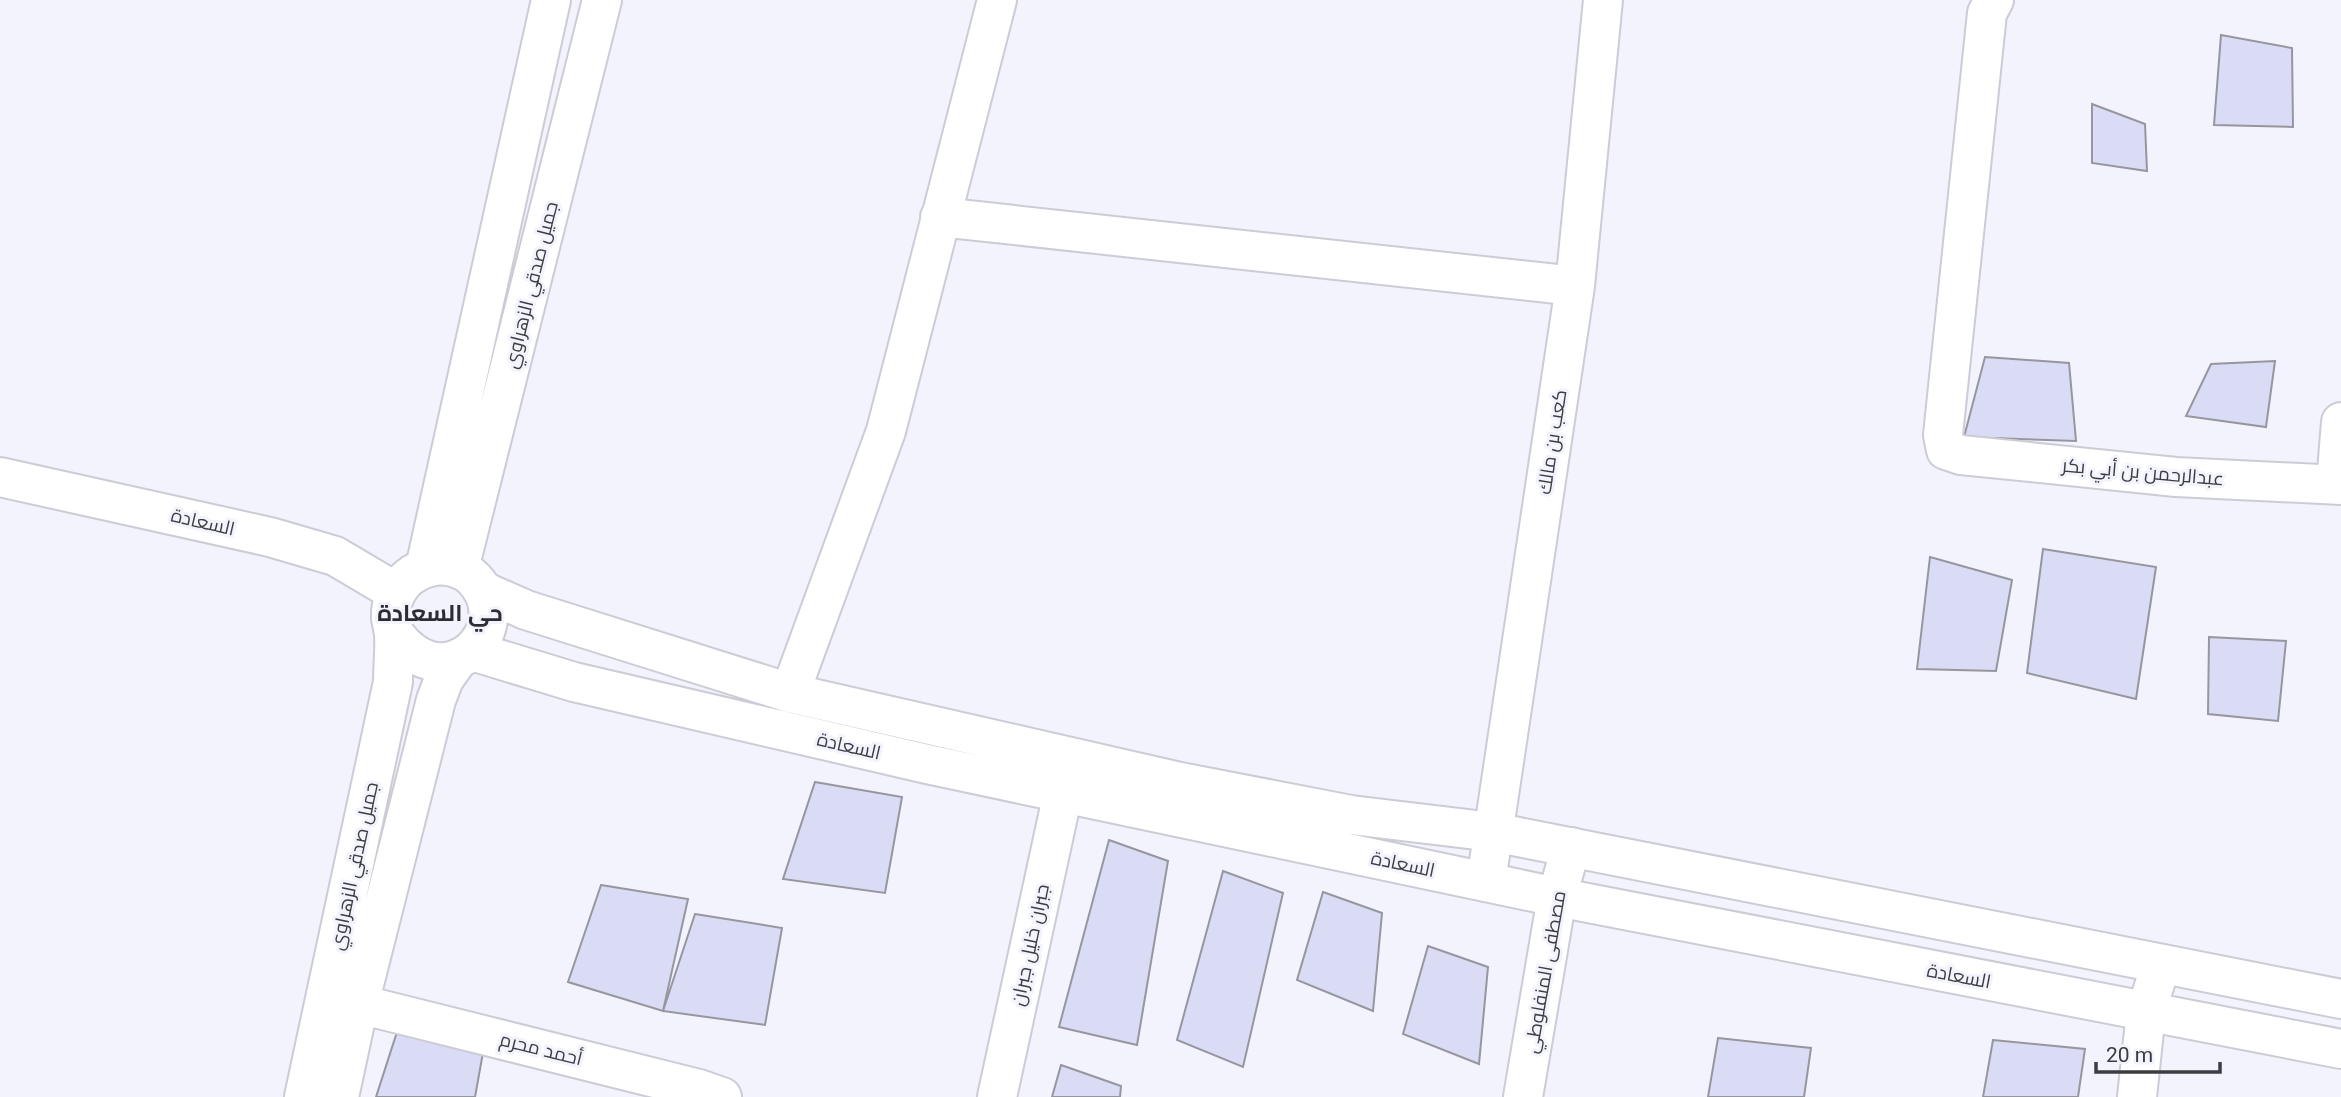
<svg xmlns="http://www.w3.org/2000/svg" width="2341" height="1097" font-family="Roboto,Cairo,sans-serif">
	<rect width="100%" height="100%" fill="#f3f3fd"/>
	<!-- building -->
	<path fill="#dadcf6" stroke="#95969e" stroke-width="2" d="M2221,35L2292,48L2293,127L2214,125Z
		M2092,104L2145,124L2147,171L2092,163Z
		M1985,357L2069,363L2076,441L1964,437Z
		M2275,361L2266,427L2186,416L2211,364Z
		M2043,549L2156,567L2136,699L2027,673Z
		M1930,557L2012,580L1996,671L1917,669Z
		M2209,637L2286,641L2278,721L2208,714Z
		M815,782L902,797L885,893L783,879Z
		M1109,840L1168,861L1137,1045L1059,1027Z
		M1223,871L1283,893L1243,1067L1177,1040Z
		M601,885L688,899L663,1011L568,982Z
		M1323,892L1382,913L1373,1011L1297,980Z
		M695,914L782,928L765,1025L663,1011Z
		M1428,946L1488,967L1479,1064L1403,1034Z
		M397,1032L484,1047L475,1097H376Z
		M1718,1038L1811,1048L1804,1097H1708Z
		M1993,1040L2085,1049L2078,1097H1983Z
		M1061,1065L1121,1086L1120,1097H1052Z"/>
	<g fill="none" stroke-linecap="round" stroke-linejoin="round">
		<!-- minor casing -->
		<g stroke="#cbccd5" stroke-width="42">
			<path id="minor" d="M1994,0L1987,13L1943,435L1946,450L1961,455L2176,477L2341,485
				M940,217L1575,286
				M0,477L270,537L335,556L396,592
				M2336,484L2341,422
				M425,568L551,0
				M459,569L602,0
				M790,693L886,431L997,0
				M1486,882L1575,286L1603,0
				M359,1004L699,1089L722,1097
				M997,1097L1063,793
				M1523,1097L1557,897L1571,847
				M2137,1097L2146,1012L2161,964"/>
		</g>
		<!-- tertiary casing -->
		<g stroke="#cbccd5" stroke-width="42">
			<path id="tertiary" d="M483,591L526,610L790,693L1180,782L1351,815L1493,832L2341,999
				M472,651L574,682L927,764L1063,793L1557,897L2341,1049
				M304,1097L393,682C393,666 395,650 394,634C393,628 392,623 391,618C390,590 409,570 435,566C448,564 465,569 474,579C520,627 446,705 394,633
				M339,1097L359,1004L436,700L444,679L459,658"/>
		</g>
		<!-- minor -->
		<use href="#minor" stroke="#fff" stroke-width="38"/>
		<!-- tertiary -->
		<use href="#tertiary" stroke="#fff" stroke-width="38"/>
	</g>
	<g text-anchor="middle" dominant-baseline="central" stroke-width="6" stroke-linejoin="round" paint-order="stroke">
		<!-- street labels -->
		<g font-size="19" fill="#3c3d40" stroke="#f3f3fd">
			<text transform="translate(531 285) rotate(-76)">جميل صدقي الزهراوي</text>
			<text transform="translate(1552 442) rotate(-81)">كعب بن مالك</text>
			<text transform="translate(2143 472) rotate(5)">عبدالرحمن بن أبي بكر</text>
			<text transform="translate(203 522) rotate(13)">السعادة</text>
			<text transform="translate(849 746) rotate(13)">السعادة</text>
			<text transform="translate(1403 864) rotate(12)">السعادة</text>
			<text transform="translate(354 866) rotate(-78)">جميل صدقي الزهراوي</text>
			<text transform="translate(1030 945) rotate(-78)">جبران خليل جبران</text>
			<text transform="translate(1545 972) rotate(-80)">مصطفى المنفلوطي</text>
			<text transform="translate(1959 976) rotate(11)">السعادة</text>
			<text transform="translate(541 1049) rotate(14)">أحمد محرم</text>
		</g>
		<!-- quarter labels -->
		<g font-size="23" font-weight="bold" fill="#2c2d34" stroke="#f3f3fd">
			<text x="440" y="613">حي السعادة</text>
		</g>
	</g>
	<!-- scale -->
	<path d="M2096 1062v10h124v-10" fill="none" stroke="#3c3d40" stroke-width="3.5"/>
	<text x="2106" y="1062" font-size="21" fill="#3c3d40" stroke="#f3f3fd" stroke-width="5" paint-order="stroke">20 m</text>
</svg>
